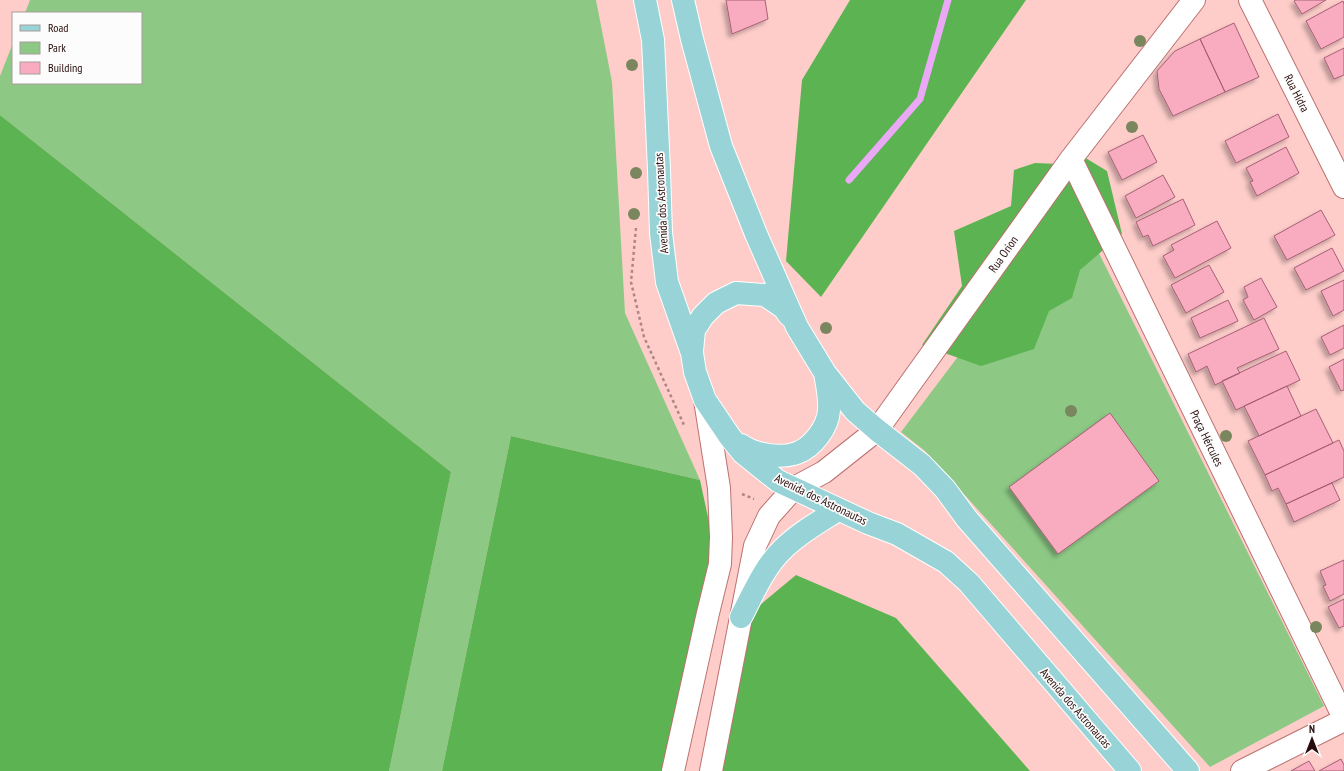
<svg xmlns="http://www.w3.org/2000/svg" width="1344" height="771" font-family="'PT Sans Narrow',sans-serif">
	<defs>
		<filter id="shadow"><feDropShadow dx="-3.5" dy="3.5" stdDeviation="2" flood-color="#0004"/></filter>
	</defs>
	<rect width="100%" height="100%" fill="#fecdca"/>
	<!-- green -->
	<path fill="#8dc985" d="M30,0H596L612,82L625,313L700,480L511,436L442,771H389L451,472L0,115V76L13,43V83H141V13H25Z
		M1074,203L1324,706L1210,767L925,451L901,432Z"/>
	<!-- forest -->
	<path fill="#5cb351" d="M850,0H1026L821,297L786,261L802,80Z
		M0,115L451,472L389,771H0Z
		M1079,154L1107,171L1122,234L1080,270L1072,298L1049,311L1034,349L981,366L922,345L962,286L954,231L1011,206L1014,170L1035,163L1060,164Z
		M511,436L700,480L718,564L670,771H442Z
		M796,575L896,618L1030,771H712L742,620Z"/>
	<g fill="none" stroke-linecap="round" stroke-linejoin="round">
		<!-- stream -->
		<path stroke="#eaa8f6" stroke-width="7" d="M849,180L920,99L948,0"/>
	</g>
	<!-- building -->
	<path fill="#f9abc0" stroke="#a66075" filter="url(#shadow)" d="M726,0H765L768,19L732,34Z
		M1296,0H1326L1302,14L1294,1Z
		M1343,1L1344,4V37L1321,49L1306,21Z
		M1234,23L1259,77L1225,92L1200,39Z
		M1200,39L1225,92L1173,116L1159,89L1157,71L1175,51Z
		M1344,48V75L1334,79L1324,58Z
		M1278,114L1289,137L1236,163L1225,141Z
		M1143,135L1157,162L1122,180L1108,152Z
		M1286,147L1299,173L1257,196L1250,182L1253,181L1246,168Z
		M1163,175L1175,197L1136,218L1125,196Z
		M1183,199L1195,225L1153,246L1148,235L1143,237L1136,222Z
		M1321,210L1335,235L1287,260L1274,236Z
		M1217,221L1231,248L1175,278L1163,256L1174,250L1171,245Z
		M1332,248L1344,271L1306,290L1294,268Z
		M1209,265L1224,292L1186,313L1171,285Z
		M1261,278L1277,307L1254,320L1243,300L1248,297L1244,287Z
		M1344,280V310L1333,316L1321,291Z
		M1228,300L1238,321L1200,338L1191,318Z
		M1264,318L1279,349L1237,368L1240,373L1215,385L1207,366L1196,372L1188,354Z
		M1344,325V348L1330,355L1321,337Z
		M1286,351L1300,380L1236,410L1222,381Z
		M1344,359V390L1341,391L1329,367Z
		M1287,386L1301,416L1259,436L1244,406Z
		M1316,409L1333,443L1265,475L1248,441Z
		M1110,413L1159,481L1058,554L1009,487Z
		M1339,440L1344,451V477L1286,504L1278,488L1272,491L1265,475Z
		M1332,483L1340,500L1294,522L1286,504Z
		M1344,560V594L1330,601L1323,586L1326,585L1320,571Z
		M1344,599V626L1339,628L1328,607Z
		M1341,759L1344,765V771H1319Z
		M1309,761L1315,771H1291Z"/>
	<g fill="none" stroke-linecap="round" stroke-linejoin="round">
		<!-- minor casing -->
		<g stroke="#bc7270" stroke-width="24">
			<path id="minor" d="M1250,0L1344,187
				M1071,159L1344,718
				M673,771L708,613L720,564L721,537L719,488L705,400
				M711,771L755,546L769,516L794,488L824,472L877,430L1071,159L1194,0
				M1242,771L1344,720"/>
		</g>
		<!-- major casing -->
		<g stroke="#fff" stroke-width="24">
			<path id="major" d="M645,0L653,40L659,170L661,233L667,282L692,353L695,372L705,400L730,437L743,453L778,481L868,523L897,534L946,562L969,583L1130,771
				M683,0L692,39L721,146L756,234L797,327L825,373L855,411L877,430L922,465L945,489L967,519L1188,771
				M692,351L694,330L703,316L716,303L736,293L765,295L784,308L789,315
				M741,445C755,455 780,459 797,453C813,447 828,427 829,410C830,398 827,385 825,373
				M741,617C753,594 764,567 783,549C799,533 819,522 838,510"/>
		</g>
		<!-- path -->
		<path stroke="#af8684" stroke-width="2.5" stroke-dasharray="3 3" stroke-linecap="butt" d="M636,228L631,282L644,337L684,425
			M742,494L754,499"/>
		<!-- minor -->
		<use href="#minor" stroke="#fff" stroke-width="22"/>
		<!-- major -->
		<use href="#major" stroke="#98d3d7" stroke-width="22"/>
	</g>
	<!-- trees -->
	<g fill="#7a865e">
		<circle cx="1140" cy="41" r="6"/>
		<circle cx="632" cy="65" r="6"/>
		<circle cx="1132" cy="127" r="6"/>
		<circle cx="636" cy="173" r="6"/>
		<circle cx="634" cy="214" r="6"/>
		<circle cx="826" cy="328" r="6"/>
		<circle cx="1071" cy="411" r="6"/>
		<circle cx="1226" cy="436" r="6"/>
		<circle cx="1316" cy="627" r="6"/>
	</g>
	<g text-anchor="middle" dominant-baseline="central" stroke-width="3.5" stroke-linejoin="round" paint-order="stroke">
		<!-- street labels -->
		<g font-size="12" fill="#290d0d" stroke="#fcfcfc">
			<text transform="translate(1297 93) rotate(63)">Rua Hidra</text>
			<text transform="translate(661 203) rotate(-93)">Avenida dos Astronautas</text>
			<text transform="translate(1003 254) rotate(-55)">Rua Orion</text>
			<text transform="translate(1207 438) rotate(64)">Praça Hércules</text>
			<text transform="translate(821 499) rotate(26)">Avenida dos Astronautas</text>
			<text transform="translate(1076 708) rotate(49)">Avenida dos Astronautas</text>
		</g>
	</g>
	<!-- legend -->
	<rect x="12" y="12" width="130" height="72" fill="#fcfcfc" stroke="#a89c9c"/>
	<rect x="20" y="25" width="20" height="6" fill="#98d3d7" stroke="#a89c9c"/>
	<text x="48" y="32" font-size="12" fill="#290d0d">Road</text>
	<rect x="20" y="42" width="20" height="12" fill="#8dc985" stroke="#a89c9c"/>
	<text x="48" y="52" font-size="12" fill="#290d0d">Park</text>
	<rect x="20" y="62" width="20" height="12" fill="#f9abc0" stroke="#a89c9c"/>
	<text x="48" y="72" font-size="12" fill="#290d0d">Building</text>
	<!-- north arrow -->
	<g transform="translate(1312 739)" stroke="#fcfcfc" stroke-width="3" paint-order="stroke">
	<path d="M0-3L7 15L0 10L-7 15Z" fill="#290d0d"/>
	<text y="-6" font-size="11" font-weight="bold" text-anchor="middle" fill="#290d0d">N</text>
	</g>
</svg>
